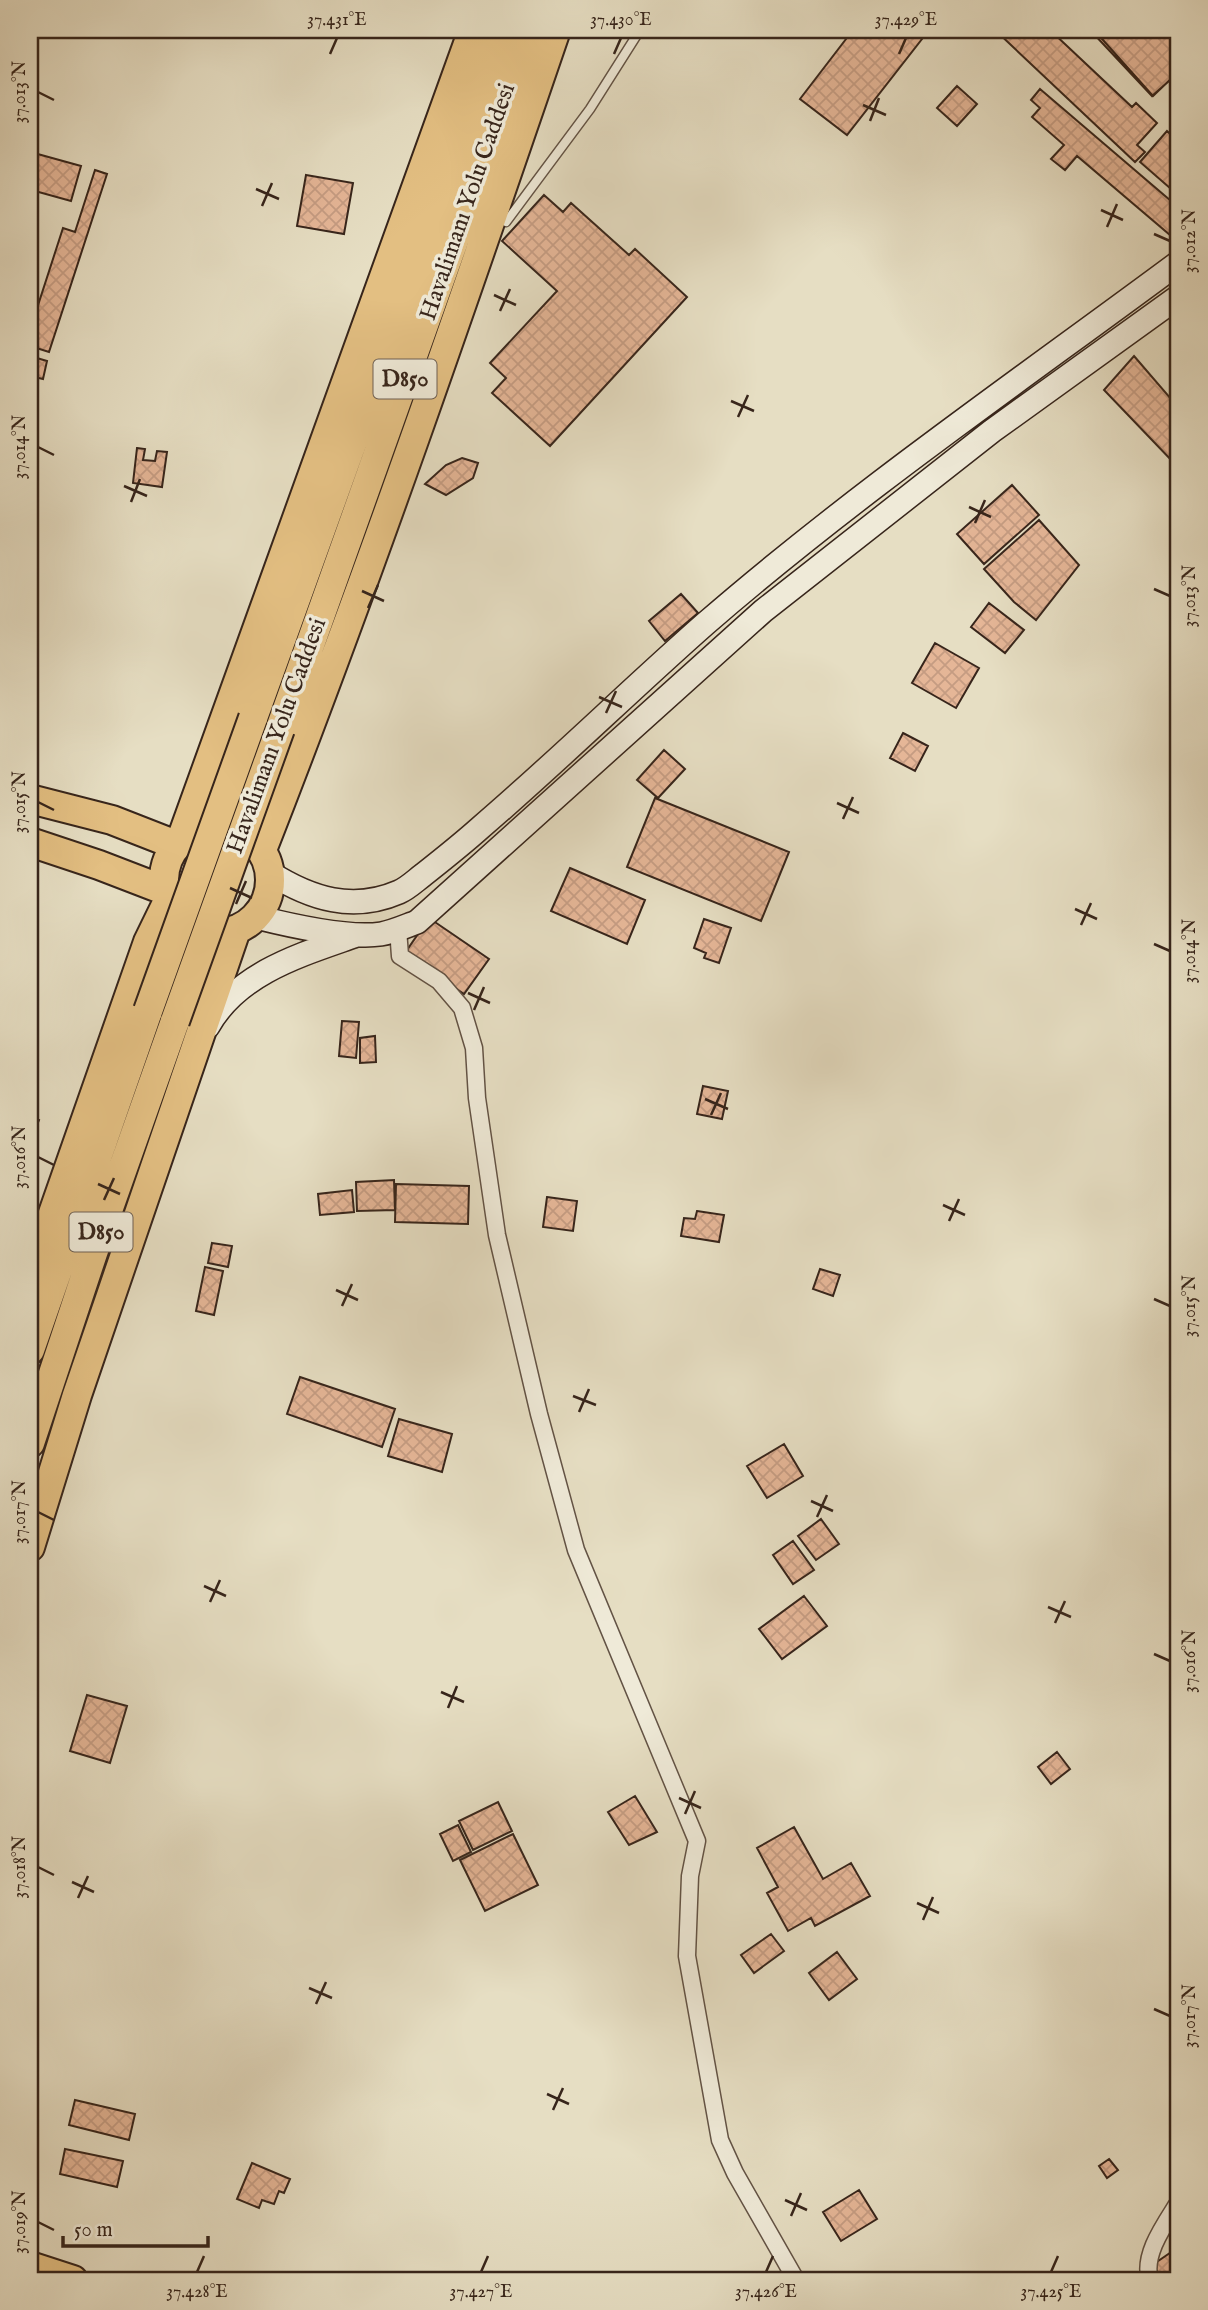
<svg xmlns="http://www.w3.org/2000/svg" width="1208" height="2310" font-family="'IM FELL English',serif">
	<defs>
		<pattern id="building-cross-hatch" width="8" height="8" patternUnits="userSpaceOnUse" patternTransform="scale(1.75)"><rect width="8" height="8" fill="#e5b697"/><path d="M0 0l8 8M0 8l8-8" fill="none" stroke="#c59c82"/></pattern>
	</defs>
	<rect width="100%" height="100%" fill="#e6dec3"/>
	<filter id="stains"><feTurbulence type="fractalNoise" baseFrequency=".00286" numOctaves="4"/><feColorMatrix values="0 0 0 0 .2 0 0 0 0 .09 0 0 0 0 .02 0 0 0 .5 -.17"/></filter>
	<radialGradient id="worn" r=".72"><stop offset=".6" stop-color="#630" stop-opacity="0"/><stop offset="1" stop-color="#630" stop-opacity=".3"/></radialGradient>
	<!-- building -->
	<path fill="url(#building-cross-hatch)" stroke="#37251b" stroke-width="2" d="M853,30H929L847,135L800,99Z
		M995,30H1050L1132,107L1136,103L1157,123L1137,145L1145,152L1135,162Z
		M1090,30H1172L1178,38V73L1152,96Z
		M1094,30H1166L1178,44V72L1153,96Z
		M957,86L977,104L957,126L937,108Z
		M1040,89L1178,207V225L1170,235L1077,156L1065,170L1051,159L1064,145L1032,117L1040,108L1031,100Z
		M1167,131L1178,141V195L1140,162Z
		M34,153L81,166L71,201L35,191L30,209V165Z
		M95,170L107,174L49,352L30,346V330L63,228L75,232Z
		M306,175L353,183L344,234L297,226Z
		M544,195L563,212L571,203L629,255L635,249L687,297L550,446L492,393L506,378L490,363L557,291L502,241Z
		M30,356L47,361L43,379L30,376Z
		M1134,356L1178,407V461L1175,464L1104,390Z
		M137,448L145,449L143,460L155,461L157,451L167,452L162,487L133,483Z
		M462,458L478,463L473,478L446,495L425,484L446,465Z
		M1012,485L1039,515L984,564L957,534Z
		M1039,520L1079,565L1036,620L1014,602L984,569Z
		M681,594L698,613L665,641L649,621Z
		M989,603L1024,630L1005,653L971,627Z
		M935,643L979,668L956,708L912,683Z
		M903,733L928,746L915,771L890,758Z
		M664,750L685,769L658,798L637,780Z
		M655,798L789,852L761,921L627,867Z
		M570,868L645,900L627,944L551,911Z
		M429,918L489,959L464,994L405,953Z
		M704,919L731,928L719,963L704,958L706,953L694,948Z
		M342,1021L359,1022L356,1058L339,1056Z
		M375,1036L376,1062L360,1063V1038Z
		M703,1086L728,1091L722,1119L697,1114Z
		M30,1116L39,1120L30,1143Z
		M394,1180L395,1210L357,1211L356,1182Z
		M396,1184L469,1186L468,1224L395,1222Z
		M352,1190L354,1212L320,1215L318,1194Z
		M547,1197L577,1201L573,1231L543,1227Z
		M697,1211L724,1215L719,1242L681,1236L684,1218L695,1219Z
		M212,1243L232,1246L228,1267L208,1263Z
		M205,1267L223,1271L214,1315L196,1311Z
		M820,1269L840,1275L833,1296L813,1289Z
		M300,1377L395,1409L382,1447L287,1414Z
		M399,1419L452,1434L442,1472L388,1456Z
		M784,1444L803,1476L767,1498L747,1466Z
		M821,1519L839,1544L816,1560L798,1536Z
		M793,1541L814,1570L793,1584L773,1555Z
		M804,1596L827,1626L782,1659L759,1629Z
		M87,1695L127,1706L110,1763L70,1751Z
		M1057,1752L1070,1769L1051,1784L1038,1767Z
		M635,1796L657,1832L629,1845L608,1812Z
		M498,1802L512,1831L473,1850L459,1821Z
		M458,1825L471,1852L453,1861L440,1834Z
		M794,1827L823,1879L851,1863L870,1896L815,1926L811,1918L788,1931L767,1893L778,1887L757,1848Z
		M513,1834L538,1885L485,1911L460,1860Z
		M771,1934L784,1951L754,1973L741,1955Z
		M837,1952L857,1979L829,2000L809,1973Z
		M75,2100L135,2114L129,2140L69,2125Z
		M65,2149L123,2161L117,2187L60,2174Z
		M1109,2159L1118,2170L1107,2178L1099,2166Z
		M252,2163L290,2179L284,2193L279,2191L274,2204L262,2200L259,2208L237,2199Z
		M859,2190L877,2219L841,2241L823,2212Z
		M1177,2248L1178,2274L1169,2280H1161L1151,2266Z"/>
	<g fill="none" stroke-linecap="round" stroke-linejoin="round">
		<!-- lane casing -->
		<g stroke="#635345" stroke-width="11">
			<path id="lane" d="M506,222L590,109L640,30"/>
		</g>
		<!-- street casing -->
		<g stroke="#635345" stroke-width="19">
			<path id="street" d="M398,929L400,956L439,981L462,1008L474,1048L477,1098L497,1235L539,1414L576,1550L697,1841L690,1876L687,1956L720,2140L735,2173L796,2280
				M1150,2280C1142,2255 1165,2224 1178,2203"/>
		</g>
		<!-- secondary casing -->
		<g stroke="#37251b" stroke-width="26">
			<path id="secondary" d="M270,873C311,899 353,912 399,892C408,888 415,881 423,875C442,860 461,845 480,828C557,762 629,691 705,624C855,494 1019,381 1178,263
				M256,917C288,925 348,939 381,934C393,932 406,926 417,922L763,611L992,431L1178,297
				M208,1026C238,973 300,955 354,936"/>
		</g>
		<!-- highway casing -->
		<g stroke="#37251b" stroke-width="32">
			<path id="highway" d="M253,718L501,30
				M280,729L529,30
				M30,799L112,820L176,845
				M164 880a53 53 0 1 1 106 0a53 53 0 1 1-106 0Z
				M181,840L473,30
				M30,842L99,865L164,890
				M262,850C368,579 462,305 556,30
				M30,1279L148,942L168,901
				M30,1350L148,1011
				M30,1443L93,1253L175,1021
				M30,1547L77,1395L236,930
				M30,2266L73,2280"/>
		</g>
		<!-- lane -->
		<use href="#lane" stroke="#efead8" stroke-width="8"/>
		<!-- street -->
		<use href="#street" stroke="#efead8" stroke-width="16"/>
		<!-- secondary -->
		<use href="#secondary" stroke="#efead8" stroke-width="23"/>
		<!-- highway -->
		<use href="#highway" stroke="#e3bf82" stroke-width="28"/>
		<!-- highway-bridge casing -->
		<g stroke="#37251b" stroke-width="32" stroke-linecap="butt">
			<path id="highway-bridge" d="M148,1011L253,718
				M175,1021L280,729"/>
		</g>
		<!-- highway-bridge -->
		<use href="#highway-bridge" stroke="#e3bf82" stroke-width="28"/>
	</g>
	<!-- ticks -->
	<path fill="none" stroke="#37251b" stroke-width="2.5" d="M330,54L337,38M614,54L621,38M899,54L906,38M38,92L54,100M863,105L886,115M870,121L879,98M256,189L279,199M262,206L272,183M1101,210L1123,220M1107,227L1117,204M1154,234L1170,241M494,295L516,305M500,311L510,289M731,401L754,411M738,417L748,395M38,447L54,455M124,486L147,496M131,502L140,479M969,507L991,517M975,523L985,500M1154,589L1170,596M362,591L384,601M368,608L378,585M599,697L622,707M606,713L616,691M38,802L54,810M837,803L859,813M843,819L853,797M230,888L252,898M236,904L246,881M1075,909L1097,919M1081,925L1091,903M1154,944L1170,951M468,993L490,1003M474,1010L484,987M705,1099L728,1109M711,1115L721,1093M38,1157L54,1165M98,1184L120,1194M104,1200L114,1178M943,1205L965,1215M949,1221L959,1199M336,1290L358,1300M1154,1299L1170,1306M342,1306L352,1284M573,1396L596,1405M579,1412L589,1389M811,1501L833,1511M38,1512L54,1520M817,1517L827,1495M204,1586L226,1596M210,1602L220,1580M1048,1607L1071,1617M1055,1623L1065,1601M1154,1654L1170,1661M441,1692L464,1702M448,1708L457,1686M679,1798L701,1808M685,1814L695,1791M38,1867L54,1875M72,1882L94,1892M78,1898L88,1876M917,1903L939,1913M923,1920L933,1897M309,1988L332,1998M316,2004L326,1982M1154,2009L1170,2016M547,2094L569,2104M553,2110L563,2088M785,2200L807,2210M791,2216L801,2193M38,2222L54,2230M197,2272L204,2256M481,2272L488,2256M766,2272L773,2256M1051,2272L1058,2256"/>
	<g text-anchor="middle" dominant-baseline="central" stroke-width="7" stroke-linejoin="round" paint-order="stroke">
		<!-- shield labels -->
		<g fill="#efead8" stroke="#6e6054" stroke-width="2">
			<rect x="373.5" y="359.5" width="63" height="39" rx="5"/>
			<rect x="69.5" y="1212.5" width="63" height="39" rx="5"/>
		</g>
		<g font-size="23" font-weight="bold" fill="#37251b">
			<text x="405" y="379">D850</text>
			<text x="101" y="1232">D850</text>
		</g>
		<!-- street labels -->
		<g font-size="24" fill="#37251b" stroke="#efead8">
			<text transform="translate(468 202) rotate(-71)">Havalimanı Yolu Caddesi</text>
			<text transform="translate(277 736) rotate(-70)">Havalimanı Yolu Caddesi</text>
		</g>
	</g>
	<!-- margin -->
	<rect width="1208" height="2310" fill="none" stroke="#e6dec3" stroke-width="77"/>
	<!-- scale -->
	<path d="M63 2236v10h145v-10" fill="none" stroke="#37251b" stroke-width="3.5"/>
	<text x="74" y="2236" font-size="21" fill="#37251b" stroke="#efead8" stroke-width="5" paint-order="stroke">50 m</text>
	<rect x="38" y="38" width="1132" height="2234" fill="none" stroke="#37251b" stroke-width="2.5"/>
	<g font-size="18" text-anchor="middle" fill="#37251b">
		<text x="337" y="25">37.431°E</text>
		<text x="621" y="25">37.430°E</text>
		<text x="906" y="25">37.429°E</text>
		<text transform="translate(19 92) rotate(-90)" y="6">37.013°N</text>
		<text transform="translate(1189 241) rotate(-90)" y="6">37.012°N</text>
		<text transform="translate(19 447) rotate(-90)" y="6">37.014°N</text>
		<text transform="translate(1189 596) rotate(-90)" y="6">37.013°N</text>
		<text transform="translate(19 802) rotate(-90)" y="6">37.015°N</text>
		<text transform="translate(1189 951) rotate(-90)" y="6">37.014°N</text>
		<text transform="translate(19 1157) rotate(-90)" y="6">37.016°N</text>
		<text transform="translate(1189 1306) rotate(-90)" y="6">37.015°N</text>
		<text transform="translate(19 1512) rotate(-90)" y="6">37.017°N</text>
		<text transform="translate(1189 1661) rotate(-90)" y="6">37.016°N</text>
		<text transform="translate(19 1867) rotate(-90)" y="6">37.018°N</text>
		<text transform="translate(1189 2016) rotate(-90)" y="6">37.017°N</text>
		<text transform="translate(19 2222) rotate(-90)" y="6">37.019°N</text>
		<text x="197" y="2297">37.428°E</text>
		<text x="481" y="2297">37.427°E</text>
		<text x="766" y="2297">37.426°E</text>
		<text x="1051" y="2297">37.425°E</text>
	</g>
	<rect width="100%" height="100%" filter="url(#stains)"/>
	<rect width="100%" height="100%" fill="url(#worn)"/>
</svg>
